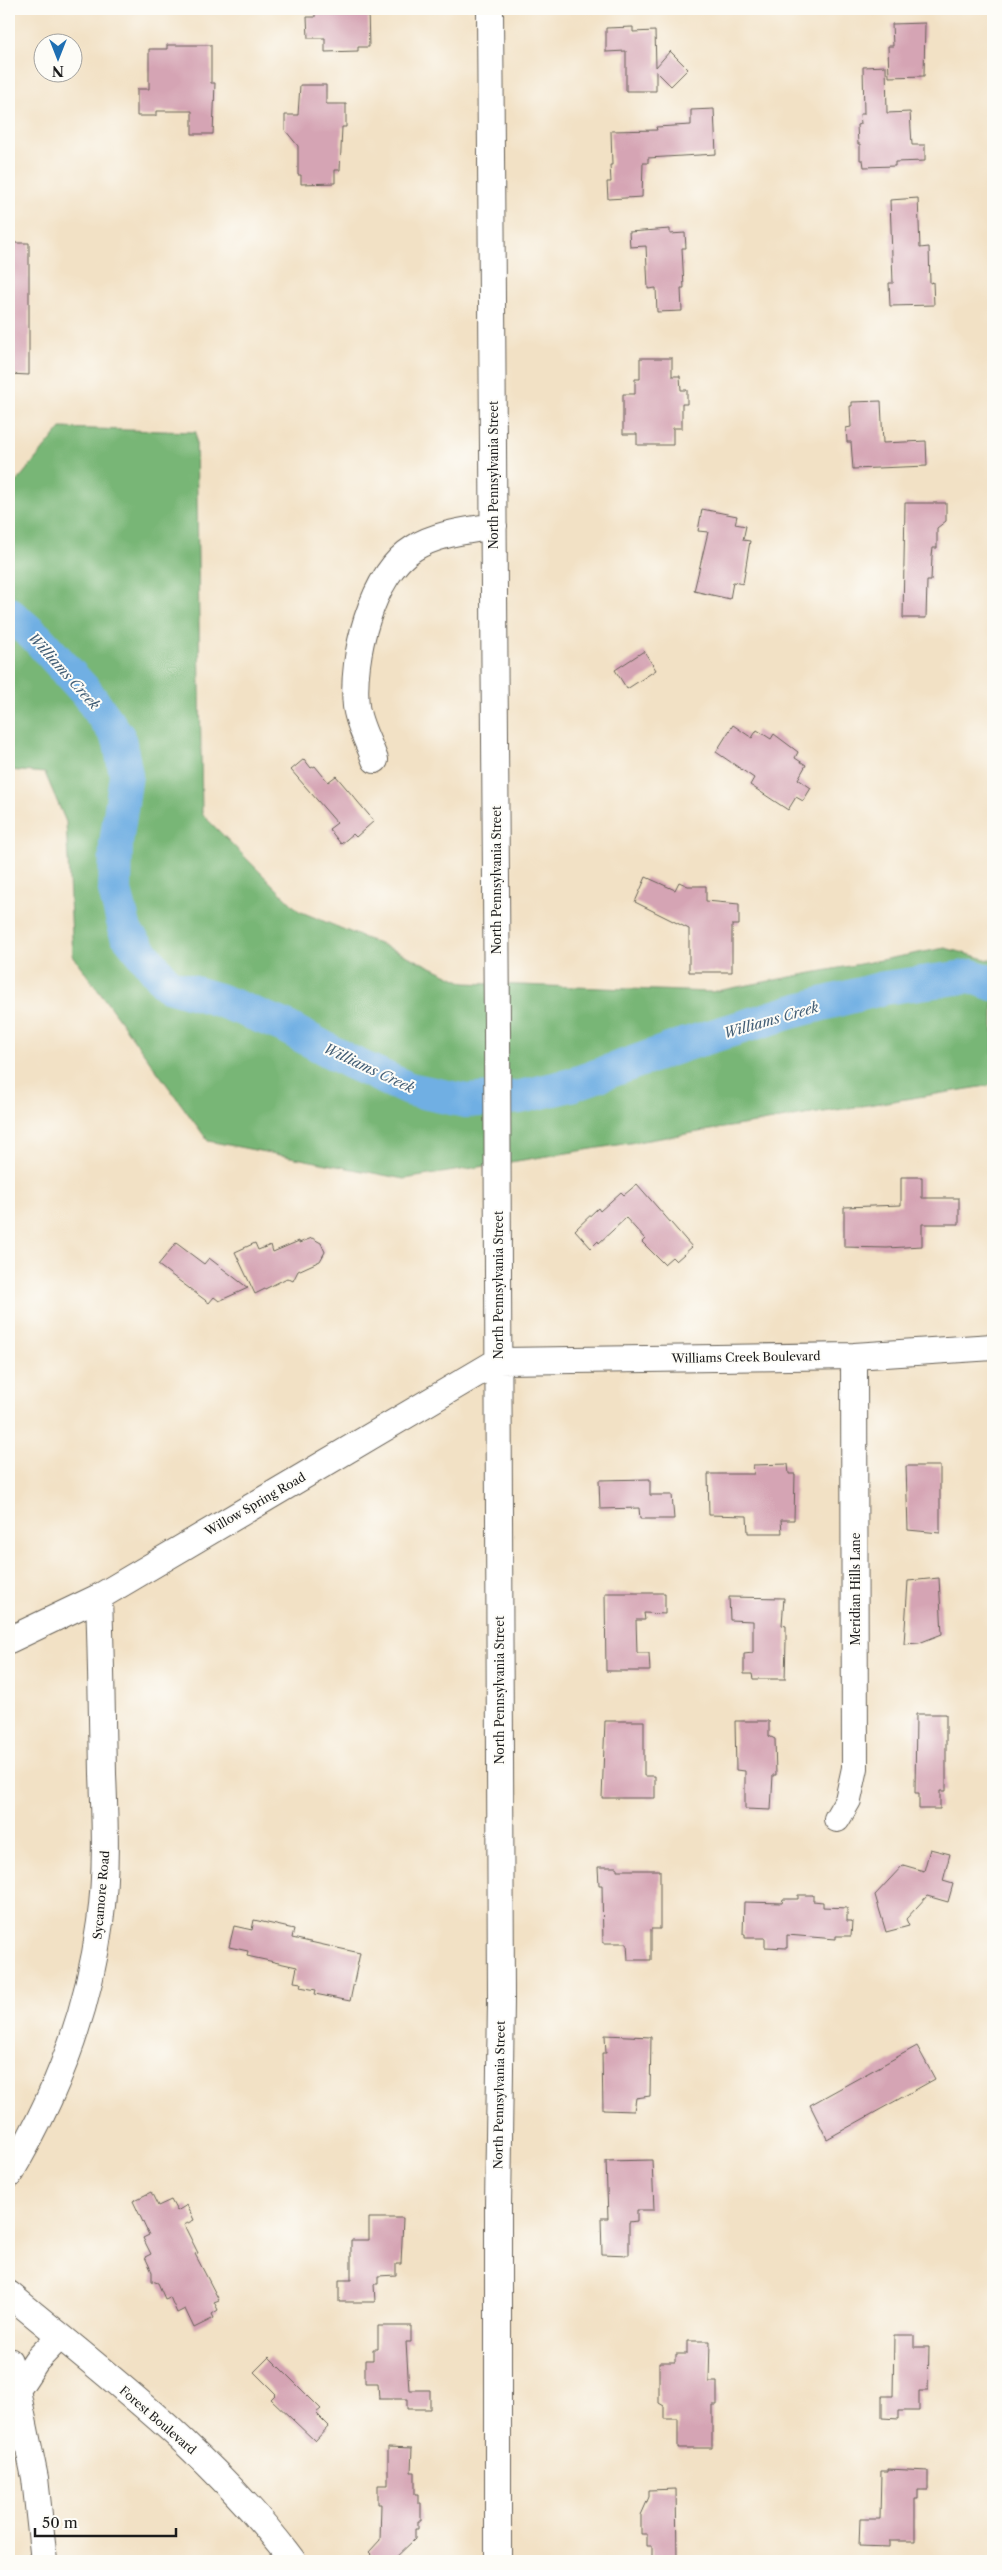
<svg xmlns="http://www.w3.org/2000/svg" width="1002" height="2570" font-family="'Libre Caslon Text',serif">
	<rect width="100%" height="100%" fill="#fdfcf7"/>
	<filter id="ink" filterUnits="userSpaceOnUse"><feTurbulence type="fractalNoise" baseFrequency=".02" numOctaves="2"/><feDisplacementMap in="SourceGraphic" scale="10" xChannelSelector="R" yChannelSelector="G"/><feConvolveMatrix kernelMatrix="1 2 1 2 8 2 1 2 1" color-interpolation-filters="sRGB"/></filter>
	<filter id="wash" filterUnits="userSpaceOnUse"><feTurbulence type="fractalNoise" baseFrequency=".0096" numOctaves="4" result="noise"/><feDisplacementMap in="SourceGraphic" scale="20" xChannelSelector="R" yChannelSelector="G"/><feGaussianBlur stdDeviation="1.12" result="paint"/><feColorMatrix in="noise" values="0 0 0 0 0 0 0 0 0 0 0 0 0 0 0 0 0 1.4 0 .05"/><feComposite in="paint" operator="in"/></filter>
	<g filter="url(#wash)">
		<rect width="100%" height="100%" fill="#f2e1c5"/>
		<!-- forest -->
		<path fill="#78b676" stroke="#4a6949" d="M61,428L196,432L202,814L299,911L401,953L465,983L711,992L945,948L993,961V1085L404,1179L208,1141L73,956L66,822L45,773L9,770V491Z"/>
		<g fill="none" stroke-linecap="round" stroke-linejoin="round">
			<!-- river -->
			<path stroke="#70afe3" stroke-width="34" d="M9,614L38,639L86,692L119,738L126,775L116,843L115,891L126,933L168,985L219,1000L284,1026L350,1062L409,1089L466,1101L520,1097L571,1085L683,1045L791,1012L884,988L972,976L993,984"/>
		</g>
		<g id="blocks">
			<!-- building -->
			<path fill="#d5a4b4" d="M315,9H368L369,47H358V51L325,52V38H308L307,17H315Z
				M925,23L924,76L889,77L888,46H893L892,24Z
				M633,27V32L655,31L656,67L670,51L688,69L671,86L656,71V91H626V51L606,52V28Z
				M167,45H211V83H215L213,134H192V111H156V116H137V89H149V49H167Z
				M886,66L887,113L910,112L912,145H925V161L895,162V166L864,167L863,160H860V144H858L857,125L861,124L860,114H864L863,67Z
				M300,85H326V104H346V127H342L340,170H335V183L301,184V175H298V146L285,130V115H298Z
				M714,109L716,154L648,158V163H643L642,197L608,199L607,182H611L610,165H612L611,131L657,130L656,127L691,125V110Z
				M918,198L920,248L929,247L930,283L933,282L934,305L890,306L889,283H893L890,200Z
				M670,229V234L685,233L686,248H682L684,288H681L682,311L657,312L656,288L648,289L646,246L630,247L629,232Z
				M9,243H29V375L9,374Z
				M640,358H672V376H680L681,390H687V404H682V428H673V445H637V434H623V394H635V379H640Z
				M881,401L883,443L926,441L927,466L853,469L851,442H847L846,428L851,427L850,406H852V402Z
				M905,503H946V521L937,528V548H933L932,556L931,581H927L926,618H903Z
				M702,509L737,516L735,524L746,526L743,540L750,541L743,584L733,582L730,599L694,591L708,532L698,531Z
				M644,651L656,670L627,689L615,670Z
				M733,725L752,738L757,730L771,739L774,734L798,752L795,758L806,765L798,779L811,788L803,801L796,797L788,810L750,785L754,778L716,752Z
				M304,759L311,768L315,766L328,782L336,776L374,821L356,837L353,834L341,844L329,829L337,823L291,770Z
				M646,877L675,890L679,882L688,886H706V901L739,904V925H732V972H689V929L635,902Z
				M901,1177H922V1198H959V1224H922V1246L887,1248L844,1247V1207L901,1205Z
				M637,1184L692,1247L676,1261L672,1257L664,1264L642,1242L645,1239L626,1218L599,1243L598,1241L591,1248L575,1230L598,1208L600,1211L621,1192L624,1195Z
				M312,1238L321,1243L325,1252L320,1261L298,1271L293,1281L287,1278L255,1294L235,1252L255,1243L258,1250L271,1245L273,1252L299,1241V1243Z
				M176,1243L204,1264L209,1258L248,1288L219,1301L214,1297L209,1303L158,1265Z
				M788,1464L789,1474H795L794,1520H781L782,1533H748L747,1516L709,1515L708,1474H754L753,1465Z
				M906,1466H940V1533L908,1530Z
				M650,1479V1495H672L674,1519H640L639,1508L600,1509L599,1480Z
				M939,1578L942,1634L919,1643L904,1644L908,1581Z
				M605,1593H665V1614L644,1613L645,1620H636L637,1653H649L650,1671H606Z
				M729,1597L784,1598L782,1625L786,1626V1641L785,1679H753L752,1674H744V1654L753,1653V1621L730,1620Z
				M916,1714H946V1791H940V1809H919V1793H915Z
				M605,1721H644V1776H655V1798H602Z
				M735,1721H769V1736L775,1739L776,1775H773L771,1810L745,1809V1771L736,1770Z
				M930,1849L950,1854L943,1881L953,1884L948,1902L927,1896L906,1919L909,1926L886,1932L875,1895L903,1865L924,1871Z
				M598,1867H617V1870H660V1929H651V1960H628L627,1943H603L602,1885H599Z
				M798,1895H813V1901L823,1902V1907L847,1908V1921H852L851,1936H836V1939L787,1935V1948L765,1947V1938H745V1934H743L744,1902L782,1903L783,1899H798Z
				M254,1920L294,1929L292,1938L360,1953L350,2001L315,1994L316,1990L300,1987L301,1983L294,1982L297,1967L247,1956L248,1951L229,1947L234,1926L252,1930Z
				M605,2035L651,2037L650,2096L636,2098L634,2111L603,2110L602,2053H606Z
				M917,2046L935,2079L827,2139L810,2105Z
				M652,2160L654,2210H637V2221L629,2222V2255L602,2254L601,2218H608L606,2161Z
				M151,2192L158,2206L171,2200L177,2211L187,2205L194,2220L184,2225L198,2253L195,2254L219,2300L214,2302L218,2310L212,2314L214,2318L194,2328L185,2309L177,2313L170,2297L165,2299L158,2283L152,2281V2272L145,2257L151,2254L143,2238L149,2235L133,2201Z
				M369,2218H403L401,2264H396V2275L378,2276V2284H374L375,2302H339V2280H351V2240H369Z
				M378,2326H411V2342H406L409,2390H430V2409H407V2399H379L378,2383H365V2360H373V2349H378Z
				M894,2335H914V2347H929L928,2391H919V2411H899V2419L882,2418V2396H893Z
				M687,2341H710L709,2382H717V2405H712V2448H678V2419H664V2406L659,2403V2362H676V2354H687Z
				M269,2357L321,2409L316,2413L329,2426L315,2441L271,2399L276,2394L254,2372Z
				M388,2447L412,2448L411,2472H415V2494H418V2503H421V2521H418V2529H415V2539L392,2561H378L369,2552L380,2540L381,2504H378V2485H388Z
				M888,2469L928,2471V2490H918V2499H915V2541H889V2547L859,2546L860,2519H880L881,2471H888Z
				M676,2489L677,2557H675V2561H652V2546H647V2534H641V2515L649,2497V2490Z"/>
		</g>
	</g>
	<g filter="url(#ink)">
		<use href="#blocks" fill-opacity="0" stroke="#676157" stroke-width="1"/>
		<g fill="none" stroke-linecap="round" stroke-linejoin="round">
			<!-- minor casing -->
			<g stroke="#676157" stroke-width="28">
				<path id="minor" d="M490,9L497,1030L501,2000L498,2207V2561
					M375,760C369,743 358,724 356,706C351,659 371,574 414,548C438,533 467,531 494,526
					M9,1640L99,1597L498,1361L854,1356L993,1347
					M837,1819L848,1800L855,1768L854,1356
					M9,2175C56,2097 88,2013 100,1922C107,1873 105,1823 103,1774C102,1715 101,1656 99,1597
					M9,2294C109,2377 215,2456 293,2561
					M9,2361L17,2390
					M44,2561L35,2478L17,2390L36,2361L60,2336"/>
			</g>
			<!-- minor -->
			<use href="#minor" stroke="#fff" stroke-width="26"/>
		</g>
	</g>
	<g text-anchor="middle" dominant-baseline="central" stroke-width="4" stroke-linejoin="round" paint-order="stroke">
		<!-- street labels -->
		<g font-size="12" fill="#1c1c1c" stroke="#fdfcf7">
			<text transform="translate(493 475) rotate(-90)">North Pennsylvania Street</text>
			<text transform="translate(496 880) rotate(-90)">North Pennsylvania Street</text>
			<text transform="translate(498 1285) rotate(-90)">North Pennsylvania Street</text>
			<text transform="translate(746 1357) rotate(-1)">Williams Creek Boulevard</text>
			<text transform="translate(255 1504) rotate(-30)">Willow Spring Road</text>
			<text transform="translate(855 1589) rotate(-90)">Meridian Hills Lane</text>
			<text transform="translate(499 1690) rotate(-90)">North Pennsylvania Street</text>
			<text transform="translate(101 1895) rotate(-85)">Sycamore Road</text>
			<text transform="translate(499 2095) rotate(-89)">North Pennsylvania Street</text>
			<text transform="translate(158 2420) rotate(41)">Forest Boulevard</text>
		</g>
		<!-- water labels -->
		<g font-size="14" font-style="italic" fill="#425e76" stroke="#fdfcf7">
			<text transform="translate(64 671) rotate(48)">Williams Creek</text>
			<text transform="translate(771 1020) rotate(-16)">Williams Creek</text>
			<text transform="translate(369 1068) rotate(25)">Williams Creek</text>
		</g>
	</g>
	<!-- margin -->
	<rect width="1002" height="2570" fill="none" stroke="#fdfcf7" stroke-width="30"/>
	<!-- north arrow -->
	<g transform="translate(58 58) rotate(180)"><circle r="24" fill="#fdfcf7" stroke="#a3a29f"/>
	<path d="M0-4L9 19L0 12L-9 19Z" fill="#1f6fb2"/>
	<text y="-8" font-size="14" font-weight="bold" text-anchor="middle" fill="#1c1c1c">N</text>
	</g>
	<!-- scale -->
	<path d="M35 2528v8h141v-8" fill="none" stroke="#1c1c1c" stroke-width="2.5"/>
	<text x="42" y="2528" font-size="15" fill="#1c1c1c" stroke="#fdfcf7" stroke-width="4" paint-order="stroke">50 m</text>
</svg>
